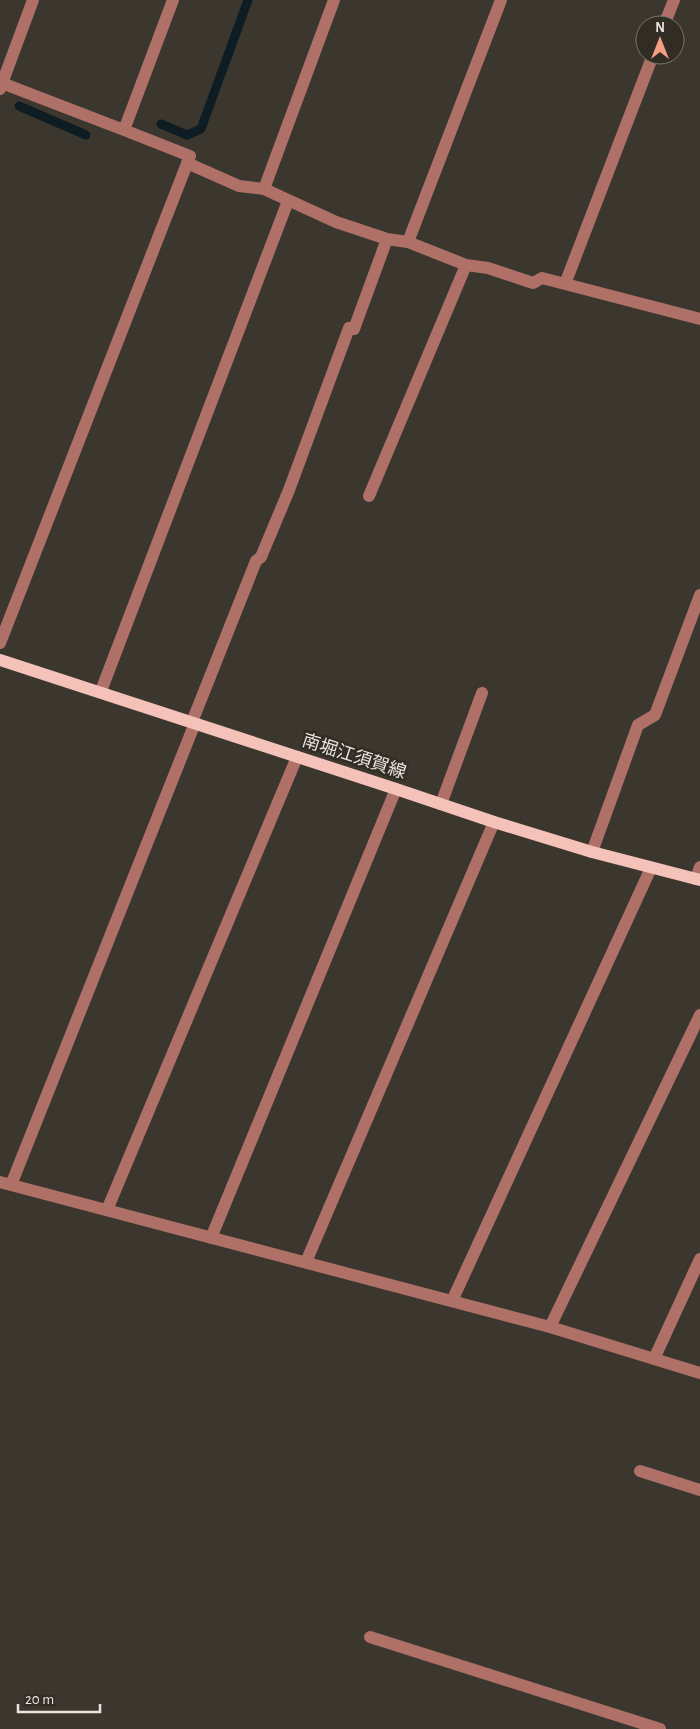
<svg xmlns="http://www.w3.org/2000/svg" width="700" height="1729" font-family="'Alegreya Sans','Noto Sans JP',sans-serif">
	<rect width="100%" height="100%" fill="#3b372e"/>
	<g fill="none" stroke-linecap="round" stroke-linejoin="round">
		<!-- stream -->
		<path stroke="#0e1d23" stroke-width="9" d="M19,106L86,135
			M161,124L187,135L201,129L248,0"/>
		<!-- minor -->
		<path stroke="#af7167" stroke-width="12" d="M664,25L674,0
			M2,83L124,130L173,0
			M0,89L33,0
			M187,163L239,186L264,189L336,222L387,239L408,242L466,265L488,268L533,283L542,278L700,319
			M264,189L334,0
			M408,242L501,0
			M565,284L653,55
			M369,496L466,265
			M0,643L190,156L124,130
			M101,691L288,201
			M192,722L256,561L261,557L289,490L349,328L354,329L387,239
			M441,804L482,693
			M592,852L638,725L655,715L700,595
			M696,879L700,867
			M0,1182L550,1327L700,1373
			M11,1185L195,723
			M107,1210L297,757
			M211,1238L396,789
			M306,1262L494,822
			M452,1301L651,868
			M550,1327L700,1015
			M654,1359L700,1259
			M640,1471L700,1490
			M370,1637L660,1729"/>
		<!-- major -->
		<path stroke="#f5c2b9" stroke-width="12" d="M0,660L396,789L494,822L592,852L700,880"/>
	</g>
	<g text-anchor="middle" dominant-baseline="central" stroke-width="5" stroke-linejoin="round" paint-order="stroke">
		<!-- street labels -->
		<g font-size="18" fill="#e8e5e0" stroke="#312d24">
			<text transform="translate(354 757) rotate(18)">南堀江須賀線</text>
		</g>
	</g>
	<!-- north arrow -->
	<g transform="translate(660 40)"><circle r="24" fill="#312d24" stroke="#7a776f"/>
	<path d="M0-4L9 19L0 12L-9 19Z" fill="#f49e88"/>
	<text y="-8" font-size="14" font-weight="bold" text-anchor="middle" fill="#e8e5e0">N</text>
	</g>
	<!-- scale -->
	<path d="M18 1704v8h82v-8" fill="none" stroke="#e8e5e0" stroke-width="2.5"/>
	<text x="25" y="1704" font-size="15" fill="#e8e5e0" stroke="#312d24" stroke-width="4" paint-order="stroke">20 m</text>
</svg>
